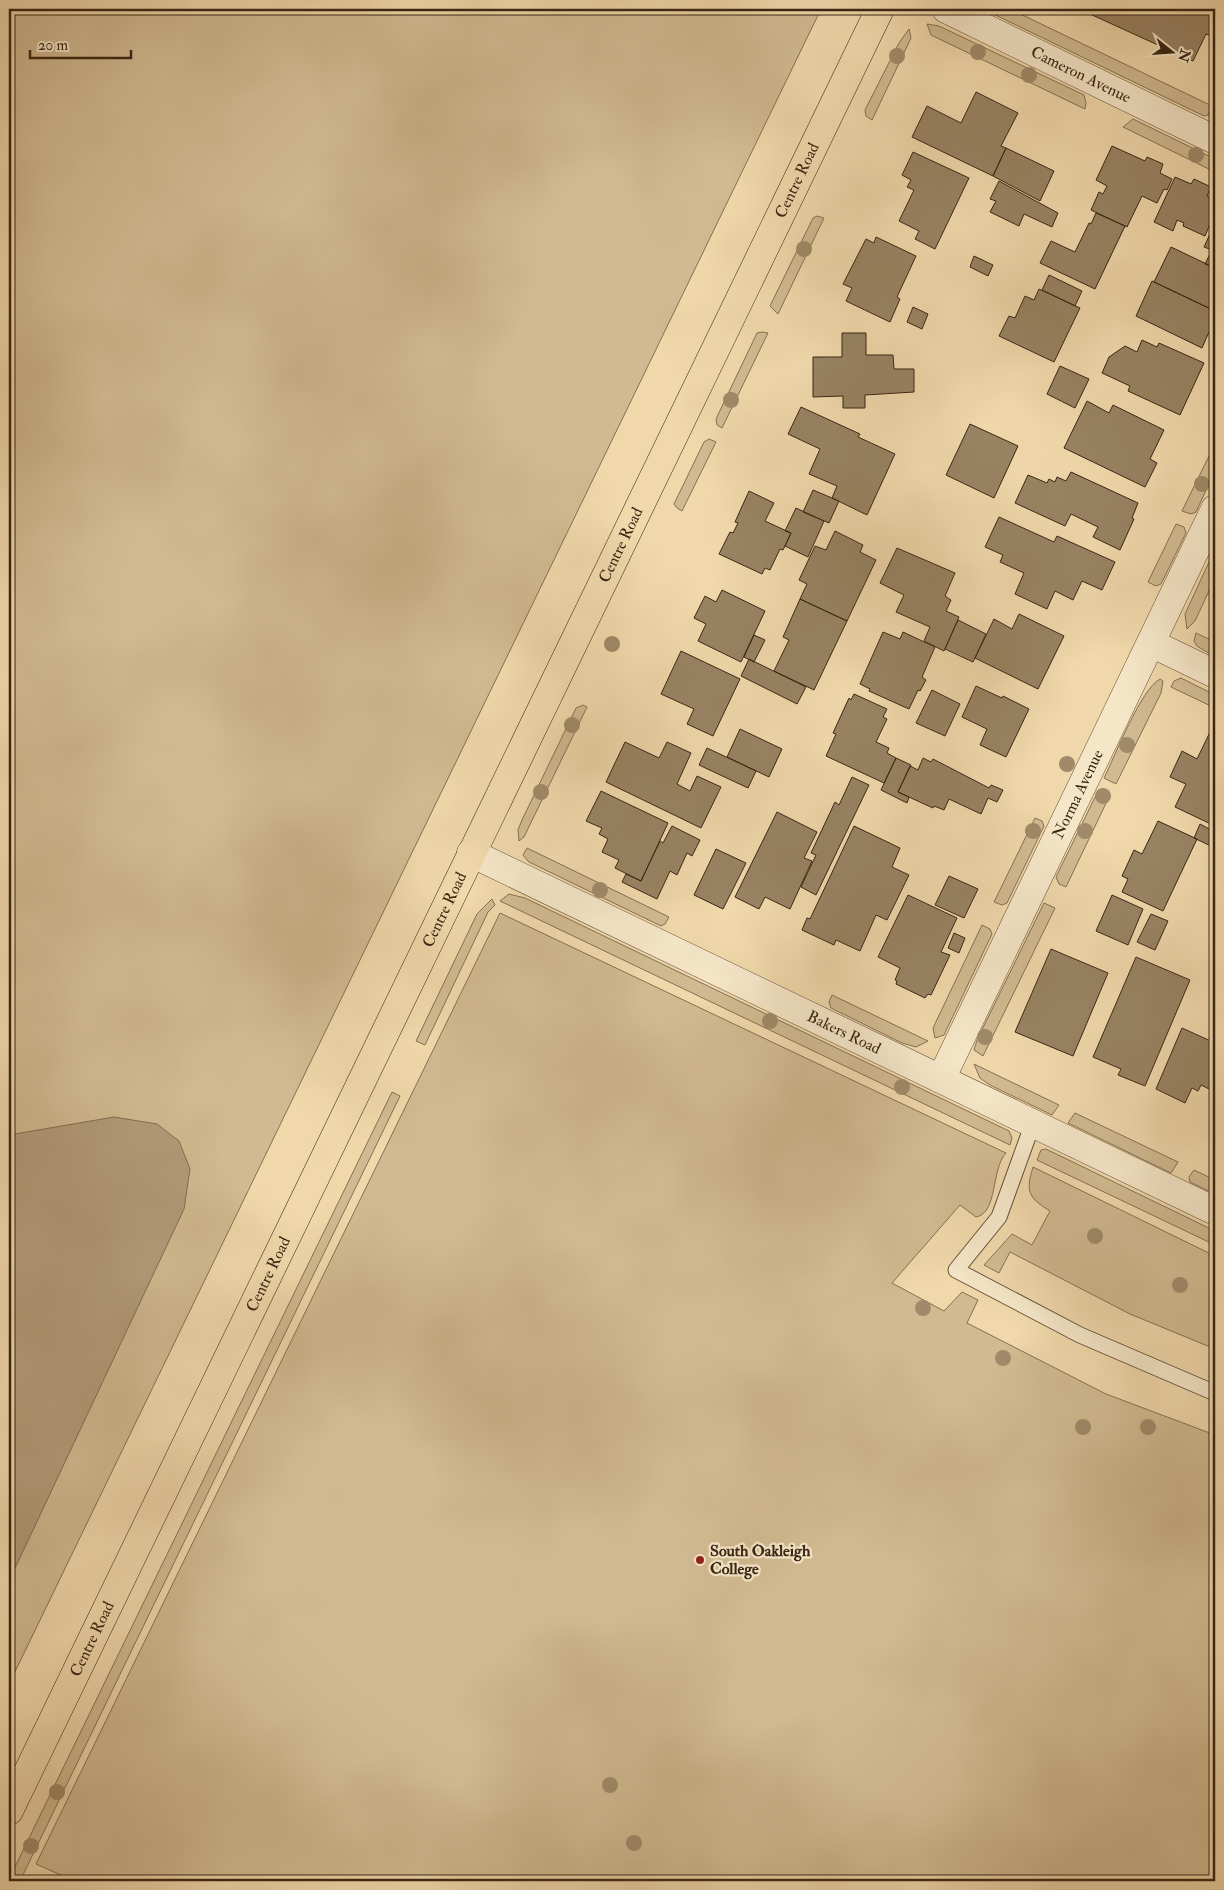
<svg xmlns="http://www.w3.org/2000/svg" width="1224" height="1890" font-family="'IM FELL Double Pica',serif">
	<rect width="100%" height="100%" fill="#f0d8ab"/>
	<filter id="stains"><feTurbulence type="fractalNoise" baseFrequency=".004" numOctaves="4"/><feColorMatrix values="0 0 0 0 .2 0 0 0 0 .09 0 0 0 0 .02 0 0 0 .5 -.17"/></filter>
	<radialGradient id="worn" r=".72"><stop offset=".6" stop-color="#630" stop-opacity="0"/><stop offset="1" stop-color="#630" stop-opacity=".3"/></radialGradient>
	<!-- green -->
	<path fill="#d1ba91" stroke="#857052" d="M9,9H821L9,1684Z
		M983,9H1010L1212,106L1208,115L1204,116Z
		M927,24L939,26L1084,95L1086,103L1085,109L931,35Z
		M909,29L911,38L872,120L866,116L865,110L899,43Z
		M1133,119L1213,158L1215,172L1123,127Z
		M817,216L824,218L778,314L770,306L813,218Z
		M762,332L768,333L722,428L717,425L716,419L757,333Z
		M709,439L716,442L682,511L677,508L674,504L704,442Z
		M1210,454L1215,456V471L1196,512L1191,514L1182,511Z
		M1176,524L1184,527L1186,533L1161,584L1156,586L1148,582Z
		M1215,549V578L1195,621L1187,629L1185,614Z
		M1196,633L1215,642V657L1197,646L1194,641Z
		M1181,678L1215,695V708L1171,687L1174,681Z
		M1160,679L1163,681L1161,693L1116,784L1104,778C1115,756 1141,689 1160,679Z
		M583,705L587,707L524,837L519,841L518,830L522,820L576,708Z
		M1097,793L1108,799L1066,887L1059,884L1056,877Z
		M1035,818L1042,821L1044,826L1007,903L1002,905L994,902Z
		M527,848L669,917L665,924L661,926L529,862L523,855Z
		M509,894L525,898L1009,1131L1012,1138L1010,1145L500,901Z
		M492,899L495,905L488,912L425,1045L416,1041L477,914Z
		M1044,903L1055,908L983,1056L974,1050L977,1040Z
		M500,913L1006,1153C991,1169 998,1213 976,1217L960,1205L892,1283L944,1311L962,1292L978,1300L967,1323L1106,1394L1215,1435V1881H74L36,1864Z
		M982,925L990,929L992,934L944,1035L935,1038L933,1028Z
		M832,995L928,1041L916,1047L902,1043L831,1008L829,1002Z
		M974,1064L1059,1105L1052,1115L990,1085L980,1078Z
		M392,1092L400,1096L20,1881H13V1871Z
		M1075,1113L1178,1162L1171,1173L1068,1123Z
		M1046,1149L1215,1231V1245L1037,1160L1041,1150Z
		M1033,1167L1215,1256V1349L1130,1314L1010,1252L999,1273L984,1265L1012,1234L1032,1245L1050,1211C1029,1198 1025,1192 1033,1167Z
		M1194,1170L1215,1180V1194L1190,1182L1189,1177Z"/>
	<!-- water -->
	<path fill="#b29b78" stroke="#826c50" d="M114,1117L157,1124L179,1141L190,1169L184,1209L9,1581V1135Z"/>
	<!-- building -->
	<path fill="#988363" stroke="#392614" d="M1079,9H1215V38L1206,34L1193,61Z
		M976,92L1018,113L1001,146L1006,148L993,176L912,137L927,106L961,123Z
		M1112,146L1145,161L1147,157L1163,164L1160,173L1172,179L1167,190L1164,189L1157,203L1142,196L1127,227L1091,210L1099,192L1103,194L1107,186L1096,180Z
		M1006,148L1054,171L1040,201L993,176Z
		M913,152L969,178L935,249L915,239L919,231L899,221L914,190L907,187L911,180L902,175Z
		M1175,177L1191,184L1194,179L1211,187L1207,196L1215,200V220L1212,219L1205,236L1183,226L1184,223L1177,220L1173,231L1154,222Z
		M999,181L1058,213L1052,227L1024,214L1019,226L990,212L996,201L990,199Z
		M1096,213L1125,226L1095,289L1040,263L1051,241L1075,252L1089,223L1091,224Z
		M1215,223V268L1205,264L1212,250L1204,247Z
		M876,237L916,256L897,297L900,299L890,322L846,301L852,288L843,284L866,239L874,243Z
		M1171,247L1215,268V311L1154,282Z
		M974,256L993,265L988,276L970,267Z
		M1049,275L1082,291L1075,306L1042,290Z
		M1152,281L1215,311V333L1209,332L1202,348L1136,316Z
		M1039,289L1080,308L1054,362L999,336L1009,316L1015,318L1025,296L1034,300Z
		M913,307L928,314L922,329L907,322Z
		M842,333H866V355H893L894,369H914V392L865,395V408H843V396L813,397V357H842Z
		M1142,340L1157,347L1159,343L1204,363L1180,415L1128,391L1130,386L1102,373L1109,357L1125,346L1137,352Z
		M1060,366L1089,379L1075,408L1047,394Z
		M1087,401L1109,413L1113,405L1164,430L1150,459L1157,463L1145,487L1064,448Z
		M801,407L860,434L858,437L895,454L867,515L832,498L837,486L809,474L820,449L788,434Z
		M970,424L1018,446L994,498L946,475Z
		M1071,472L1138,503L1132,518L1134,519L1120,550L1093,537L1098,527L1071,514L1065,526L1015,503L1028,475L1047,483L1049,479L1055,482L1057,477L1066,481Z
		M813,490L839,501L829,523L803,512Z
		M749,491L774,503L765,521L791,533L783,550L780,549L770,570L765,568L762,574L719,554L730,532L733,533L738,523L735,522Z
		M796,508L824,521L808,557L785,546L791,533L785,531Z
		M999,517L1054,542L1057,536L1115,562L1102,590L1082,581L1073,600L1055,591L1047,609L1015,594L1024,573L1000,562L1003,555L985,547Z
		M835,531L863,545L860,552L876,560L847,621L800,599L807,584L799,580L815,546L826,550Z
		M897,548L955,573L945,596L951,600L946,611L959,617L944,651L924,641L930,627L896,612L904,595L880,583Z
		M722,590L765,611L741,662L698,641L706,624L694,618L705,596L716,602Z
		M800,599L847,621L814,690L774,671L789,640L783,637Z
		M1019,614L1064,636L1038,689L975,658L994,619L1012,629Z
		M958,620L986,634L973,662L945,649Z
		M883,632L900,639L903,632L935,647L922,677L926,680L920,691L918,690L909,709L869,691L870,689L860,684Z
		M754,635L765,640L754,662L744,657Z
		M681,651L740,679L713,736L687,724L694,709L661,694Z
		M749,659L806,687L797,704L741,676Z
		M976,686L1002,698L1003,696L1029,709L1006,757L980,745L987,729L962,717Z
		M932,690L960,704L945,736L916,723Z
		M854,694L887,709L883,717L887,719L876,742L889,748L887,753L896,758L884,783L826,756L836,734L833,733L849,698L851,700Z
		M740,729L782,749L769,777L727,757Z
		M1211,730L1215,732V820L1213,825L1175,807L1186,784L1170,777L1182,751L1197,759Z
		M625,742L659,758L667,742L691,753L677,784L690,791L697,776L721,787L701,828L606,782Z
		M707,748L756,771L748,788L699,765Z
		M896,758L911,765L898,792L909,797L907,803L881,790Z
		M923,758L931,762L933,759L989,788L991,785L1003,790L997,802L988,798L981,814L949,799L944,810L934,806L933,808L898,792L910,766L918,770Z
		M852,777L869,785L816,895L801,887L816,855L811,853L835,802L839,805Z
		M601,791L668,823L641,881L615,868L619,860L602,852L608,839L599,834L602,828L586,821Z
		M777,812L817,832L804,858L812,861L790,909L765,897L759,909L735,897Z
		M1158,821L1197,839L1163,911L1122,892L1128,879L1122,876L1134,850L1142,854Z
		M1200,824L1215,832V848L1194,838Z
		M672,826L700,840L692,856L687,853L677,875L670,871L657,899L622,882L626,874L641,881L660,841L663,843Z
		M854,826L900,848L892,867L909,875L887,920L876,915L860,951L836,940L834,945L802,930L807,918L810,919Z
		M716,849L746,863L723,909L694,895Z
		M949,876L978,889L964,918L935,905Z
		M908,895L957,918L941,952L950,955L931,995L928,994L925,998L896,984L897,981L895,980L900,968L878,957Z
		M1112,895L1143,909L1128,945L1096,931Z
		M1151,914L1168,921L1155,950L1137,942Z
		M954,933L965,938L959,953L948,948Z
		M1051,949L1108,973L1073,1056L1015,1032Z
		M1136,957L1190,980L1145,1086L1118,1075L1121,1069L1093,1057Z
		M1182,1028L1215,1043L1212,1060L1215,1062V1092L1201,1085L1198,1091L1192,1088L1185,1103L1156,1089Z
		M49,1876L61,1881H47Z"/>
	<g fill="none" stroke-linecap="round" stroke-linejoin="round">
		<!-- service casing -->
		<g stroke="#67523a" stroke-width="17">
			<path id="service" d="M1033,1123L999,1217L956,1270L1080,1335L1215,1393"/>
		</g>
		<!-- minor casing -->
		<g stroke="#67523a" stroke-width="29">
			<g id="minor">
				<path d="M1151,643L1215,674"/>
				<path id="s1" d="M471,853L1215,1211"/>
				<path id="s2" d="M941,1079L1215,509"/>
			</g>
		</g>
		<!-- tertiary casing -->
		<g stroke="#67523a" stroke-width="29">
			<g id="tertiary">
				<path id="s3" d="M946,9L1215,140"/>
			</g>
		</g>
		<!-- primary casing -->
		<g stroke="#392614" stroke-width="29">
			<g id="primary">
				<path id="s4" d="M9,1811L880,9"/>
			</g>
		</g>
		<!-- service -->
		<use href="#service" stroke="#f5e6c8" stroke-width="15"/>
		<!-- minor -->
		<use href="#minor" stroke="#f5e6c8" stroke-width="28"/>
		<!-- tertiary -->
		<use href="#tertiary" stroke="#f5e6c8" stroke-width="28"/>
		<!-- primary -->
		<use href="#primary" stroke="#f0d8ab" stroke-width="28"/>
	</g>
	<!-- trees -->
	<g fill="#a08a69">
		<circle cx="978" cy="52" r="8"/>
		<circle cx="897" cy="56" r="8"/>
		<circle cx="1029" cy="75" r="8"/>
		<circle cx="1196" cy="155" r="8"/>
		<circle cx="804" cy="249" r="8"/>
		<circle cx="731" cy="400" r="8"/>
		<circle cx="1202" cy="484" r="8"/>
		<circle cx="612" cy="644" r="8"/>
		<circle cx="572" cy="725" r="8"/>
		<circle cx="1127" cy="745" r="8"/>
		<circle cx="1067" cy="764" r="8"/>
		<circle cx="541" cy="792" r="8"/>
		<circle cx="1103" cy="796" r="8"/>
		<circle cx="1033" cy="831" r="8"/>
		<circle cx="1085" cy="831" r="8"/>
		<circle cx="600" cy="890" r="8"/>
		<circle cx="770" cy="1021" r="8"/>
		<circle cx="985" cy="1037" r="8"/>
		<circle cx="902" cy="1087" r="8"/>
		<circle cx="1095" cy="1236" r="8"/>
		<circle cx="1180" cy="1285" r="8"/>
		<circle cx="923" cy="1308" r="8"/>
		<circle cx="1003" cy="1358" r="8"/>
		<circle cx="1083" cy="1427" r="8"/>
		<circle cx="1148" cy="1427" r="8"/>
		<circle cx="610" cy="1785" r="8"/>
		<circle cx="57" cy="1792" r="8"/>
		<circle cx="634" cy="1843" r="8"/>
		<circle cx="31" cy="1846" r="8"/>
	</g>
	<!-- markers -->
	<circle fill="#8f2418" stroke="#f5e6c8" stroke-width="2" cx="700" cy="1560" r="5"/>
	<g text-anchor="middle" dominant-baseline="central" stroke-width="4.5" stroke-linejoin="round" paint-order="stroke">
		<!-- street labels -->
		<g font-size="16" fill="#392614" stroke="#f5e6c8">
			<text stroke="none"><textPath href="#s3" startOffset="150">Cameron Avenue</textPath></text>
			<text stroke="none"><textPath href="#s4" startOffset="1811">Centre Road</textPath></text>
			<text stroke="none"><textPath href="#s4" startOffset="1406">Centre Road</textPath></text>
			<text stroke="none"><textPath href="#s2" startOffset="316">Norma Avenue</textPath></text>
			<text stroke="none"><textPath href="#s4" startOffset="1001">Centre Road</textPath></text>
			<text stroke="none"><textPath href="#s1" startOffset="414">Bakers Road</textPath></text>
			<text stroke="none"><textPath href="#s4" startOffset="596">Centre Road</textPath></text>
			<text stroke="none"><textPath href="#s4" startOffset="191">Centre Road</textPath></text>
		</g>
		<!-- poi labels -->
		<g font-size="16" font-weight="bold" fill="#392614" stroke="#f5e6c8" text-anchor="start">
			<text x="710" y="1551">South Oakleigh<tspan x="710" dy="18">College</tspan></text>
		</g>
	</g>
	<!-- margin -->
	<rect width="1224" height="1890" fill="none" stroke="#f0d8ab" stroke-width="30"/>
	<rect x="10" y="10" width="1204" height="1870" fill="none" stroke="#392614" stroke-width="2.5"/>
	<rect x="15" y="15" width="1194" height="1860" fill="none" stroke="#392614"/>
	<!-- north arrow -->
	<g transform="translate(1172 52) rotate(107)" stroke="#f5e6c8" stroke-width="4" paint-order="stroke">
	<path d="M0-4L9 19L0 12L-9 19Z" fill="#392614"/>
	<text y="-8" font-size="14" font-weight="bold" text-anchor="middle" fill="#392614">N</text>
	</g>
	<!-- scale -->
	<path d="M30 50v8h101v-8" fill="none" stroke="#392614" stroke-width="2.5"/>
	<text x="38" y="50" font-size="15" fill="#392614" stroke="#f5e6c8" stroke-width="4" paint-order="stroke">20 m</text>
	<rect width="100%" height="100%" filter="url(#stains)"/>
	<rect width="100%" height="100%" fill="url(#worn)"/>
</svg>
